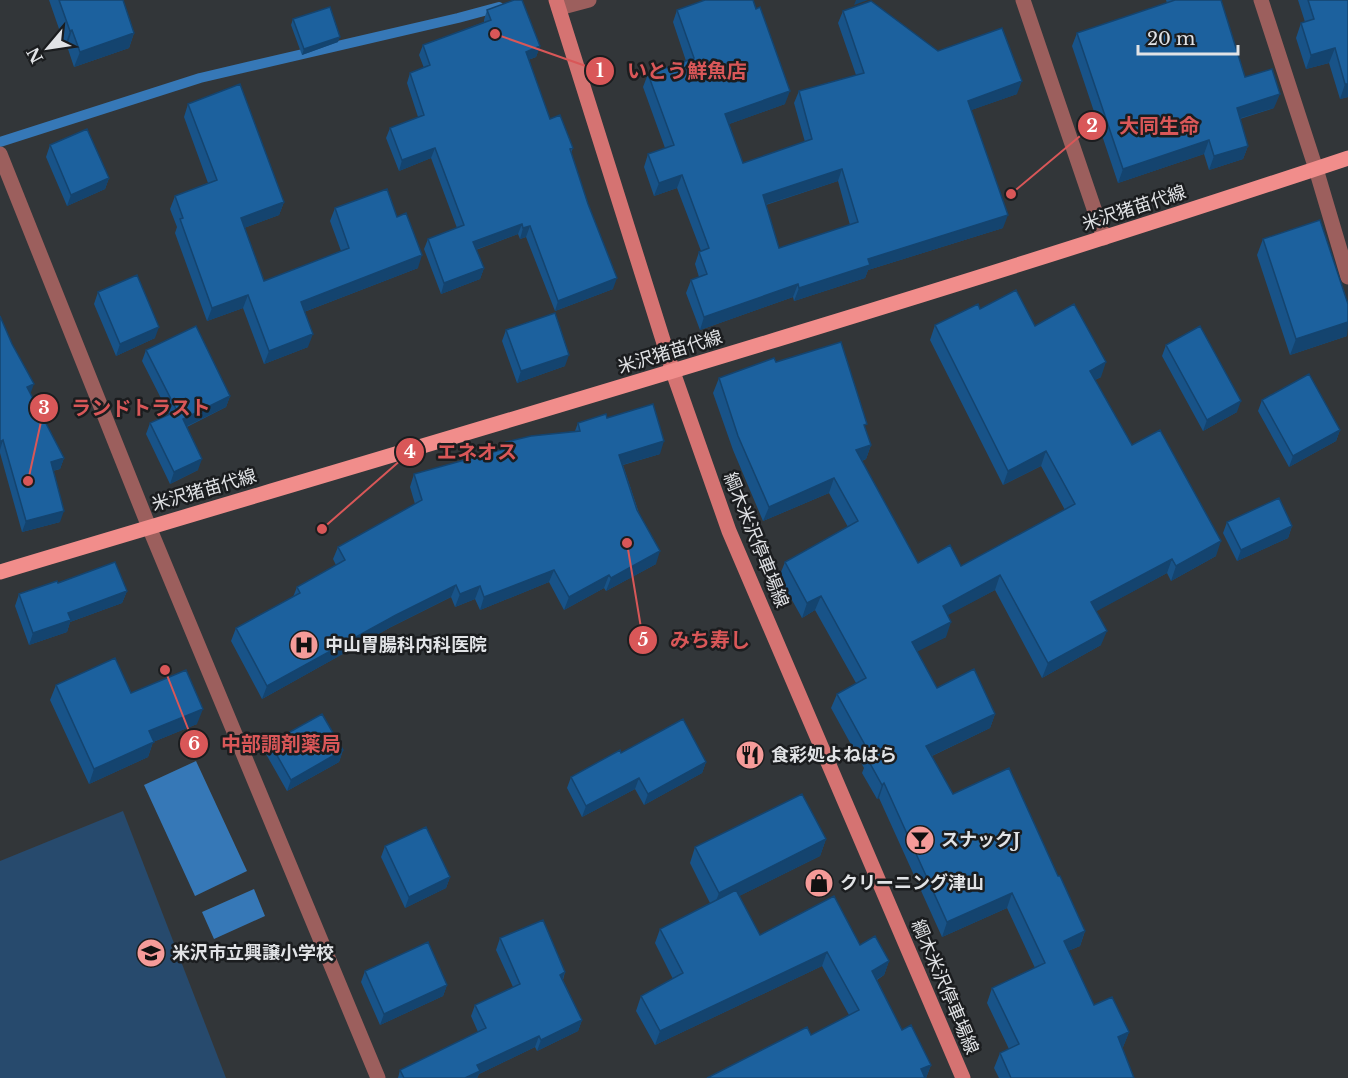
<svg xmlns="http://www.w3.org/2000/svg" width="1348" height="1078" font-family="'Libre Baskerville','Noto Sans JP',serif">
	<rect width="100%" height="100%" fill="#323639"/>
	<!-- green -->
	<path fill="#274a6d" d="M123,811L226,1078H0V861Z"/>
	<!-- water -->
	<path fill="#3678b7" d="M196,761L247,871L195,896L144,785Z
		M254,889L265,916L214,939L202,912Z"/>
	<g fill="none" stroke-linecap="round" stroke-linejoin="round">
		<!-- stream -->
		<path stroke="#3678b7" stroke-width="10" d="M0,142L200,78L458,18L499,7"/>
		<!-- lane -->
		<path stroke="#9c5f5d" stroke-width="15" d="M1316,169L1348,277"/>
		<!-- street -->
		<path stroke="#9c5f5d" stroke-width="15" d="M1023,0L1104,238
			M1261,0L1316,169
			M559,8L589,0
			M0,154L149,527L378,1078"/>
		<!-- secondary -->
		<path stroke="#d57372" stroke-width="15" d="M556,0L673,372L729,531L963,1078"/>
		<!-- primary -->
		<path stroke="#f18d8b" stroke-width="15" d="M0,572C450,437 902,307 1348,158"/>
	</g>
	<!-- wall -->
	<path fill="#185388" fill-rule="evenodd" d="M49,0H123L134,33L129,48L74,67L67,46H65Z
		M1166,0H1221L1245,77L1274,108L1240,119L1248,146L1243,159L1209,170L1204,154L1118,183L1072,46L1077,33L1167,3Z
		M1298,0H1348V97L1340,99L1329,63L1306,69L1296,38L1301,23L1305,22Z
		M487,10L540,46L536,57L528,60L550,119L573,148L571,153L613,289L555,311L526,237L520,239L518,234L476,250L484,268L480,279L441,294L424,249L428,239L457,228L431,158L399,171L386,138L390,128L418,117L407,83L410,73L424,68L419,55L423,45L484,22V20Z
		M677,10L785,104L729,124L743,163L805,142L794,103L799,91L856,75L838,23L843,11L938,51L1017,94L971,110L1003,228L868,270L865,278L794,301L793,297L700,330L686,293L691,280L699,277L695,264L699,252L701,251L677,188L654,196L644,167L648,154L665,148L643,87L648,74L686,61L673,22ZM838,181L850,225L779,248L766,205Z
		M293,19L338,42L302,55L291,25Z
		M188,104L284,202L279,215L244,228L264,281L341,251L330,221L335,208L418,268L304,312L308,347L264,364L243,308L207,321L175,233L177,227L170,209L175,196L208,183L184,117Z
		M50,145L109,178L105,189L67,206L46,157Z
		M1263,239L1348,304L1347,336L1290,355L1257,255Z
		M98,292L155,338L116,356L94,304Z
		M980,309L1035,326L1101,377L1095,380L1132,445L1216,556L1171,581L1167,573L1096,611L1101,645L1042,678L995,590L947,615L946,637L917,651L937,688L995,714L990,728L932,756L953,794L1058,876L1085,931L1080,946L1068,951L1094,1005L1129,1032L1123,1047L1122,1048L1134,1078H999L994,1068L1000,1053L1009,1049L987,1003L992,988L1035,968L1007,908L942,937L879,798L877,799L862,773L864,768L831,708L837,694L856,683L815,610L802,618L779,577L785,562L848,527L829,493L763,521L733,450L713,393L719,378L776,362L865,429L871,445L866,459L862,461L918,563L961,566L1065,510L1041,466L1003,485L930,340L935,325Z
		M0,316L30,393L64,458L60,469L53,471L60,522L22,532L0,453Z
		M506,330L565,366L517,383L502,341Z
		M1166,345L1237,412L1203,431L1162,356Z
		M146,350L230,396L226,407L187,427L198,470L170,484L146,434L150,423L169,414L142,361Z
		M1262,400L1340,430L1336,441L1289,467L1258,411Z
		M607,418L660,454L623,465L656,564L606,591L604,588L564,610L549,582L480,610L475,599L455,607L451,597L391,627L262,699L231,641L236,628L293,597L297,587L336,565L333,559L338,547L415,504L410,487L414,474L504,449L506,442L575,431L578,423Z
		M1227,522L1292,526L1288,538L1237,561L1223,533Z
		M58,583L127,591L122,603L70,622L67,632L29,645L15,606L19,594Z
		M56,685L131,693L197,724L153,742L148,757L89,784L50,700Z
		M270,743L343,750L339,762L287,791L266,754Z
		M621,753L706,762L702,773L644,805L635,789L582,817L567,788L571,777Z
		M826,839L820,856L739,896L760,935L860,945L889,961L884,975L877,980L902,1030L931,1065L926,1078H707L811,1035L849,1015L822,966L655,1045L636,1011L641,996L673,979L655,943L660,929L710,903L690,863L695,847Z
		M385,846L450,877L446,888L405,908L381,857Z
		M500,938L565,972L563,980L582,1020L578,1031L537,1051L535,1047L479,1074L477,1078H398L400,1070L478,1032L471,1016L475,1005L513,987L496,950Z
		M365,971L447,985L443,996L380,1025L361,982Z"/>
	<!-- shaded-wall -->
	<path fill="#14446f" d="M856,0H868L854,5Z
		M72,30L67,46H65L70,31Z
		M134,33L129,48L74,67L80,52Z
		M340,37L338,42L302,55L304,49Z
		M540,46L536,57L522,62L526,52Z
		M1335,48L1329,63L1306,69L1311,55Z
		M1022,81L1017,94L963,113L968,101Z
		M1345,84H1348V97L1340,99Z
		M790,91L785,104L721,127L725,114Z
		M1280,94L1274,108L1231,121L1237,108Z
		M1209,140L1204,154L1118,183L1123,169Z
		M1248,146L1243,159L1209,170L1214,156Z
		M435,148L431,158L399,171L402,160Z
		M842,169L838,181L758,207L763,195Z
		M682,175L677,188L654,196L659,183Z
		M109,178L105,189L67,206L71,195Z
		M284,202L279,215L236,231L241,218Z
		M1008,215L1003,228L868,270L865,278L794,301L799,288L868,259Z
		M522,224L518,234L469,252L473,242Z
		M530,226L526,237L520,239L523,228Z
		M422,255L418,268L296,315L301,302Z
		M484,268L480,279L441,294L444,283Z
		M617,278L613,289L555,311L558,301Z
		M798,284L793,297L700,330L704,317Z
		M248,295L243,308L207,321L212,308Z
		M1348,322L1347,336L1290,355L1296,339Z
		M159,327L155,338L116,356L120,344Z
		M313,334L308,347L264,364L269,351Z
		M569,355L565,366L517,383L521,371Z
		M1106,362L1101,377L1085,385L1090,371Z
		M34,384L30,395L27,387Z
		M230,396L226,407L179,430L183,419Z
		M1241,401L1237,412L1203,431L1207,420Z
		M1340,430L1336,441L1289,467L1293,456Z
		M3,440L0,450V442Z
		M664,441L660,454L615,467L619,455Z
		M871,445L866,459L850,465L856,450Z
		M1046,451L1041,466L1003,485L1008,471Z
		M64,458L60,469L47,472L51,462Z
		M202,459L198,470L170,484L174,472Z
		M834,478L829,493L763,521L769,507Z
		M64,511L60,522L22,532L26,521Z
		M1292,526L1288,538L1237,561L1241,550Z
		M1221,541L1216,556L1171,581L1176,566Z
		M660,551L656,564L606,591L611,578Z
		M1172,559L1167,573L1086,617L1091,602Z
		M554,570L549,582L480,610L484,597Z
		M609,575L604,588L564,610L569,597Z
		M1000,575L995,590L937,621L943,606Z
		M456,585L451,597L391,627L262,699L267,686L396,615Z
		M480,586L475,599L455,607L460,594Z
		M127,591L122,603L70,622L67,632L29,645L33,633L68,613Z
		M821,596L815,610L802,618L807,603Z
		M951,622L946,637L907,657L912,642Z
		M1107,631L1101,645L1042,678L1048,663Z
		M203,709L197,724L153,742L148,757L89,784L94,769L149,731Z
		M995,714L990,728L921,761L926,746Z
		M343,750L339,762L287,791L291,780Z
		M706,762L702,773L644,805L648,794Z
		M639,778L635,789L582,817L586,806Z
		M884,783L879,798L877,799L882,785Z
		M826,839L820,856L713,909L719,893Z
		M450,877L446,888L405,908L409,897Z
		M1012,893L1007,908L942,937L947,922Z
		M1085,931L1080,946L1058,955L1064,941Z
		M827,952L822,966L655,1045L660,1031Z
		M889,961L884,975L867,985L872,971Z
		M565,972L561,983L560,975Z
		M447,985L443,996L380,1025L384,1014Z
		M582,1020L578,1031L537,1051L541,1040Z
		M1129,1032L1123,1047L1113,1052L1118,1037Z
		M539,1036L535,1047L479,1074L477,1078H465L477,1065Z
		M931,1065L926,1078H918L921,1069Z"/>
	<!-- building -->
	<path fill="#1c619e" stroke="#14446f" stroke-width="1.5" fill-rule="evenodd" d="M59,0H123L134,33L80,52L72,30L70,31Z
		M514,0H522L540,46L526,52L550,119L560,115L573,148L570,149L588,204L617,278L558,301L530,226L523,228L522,224L473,242L484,268L444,283L428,239L464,225L435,148L402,160L390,128L424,115L410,73L430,65L423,45L491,20L487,10Z
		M705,0H753L756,9L760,7L790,91L725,114L743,163L812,139L799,91L864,73L843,11L871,1L938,51L1002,28L1022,81L968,101L1008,215L868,259L870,265L799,288L798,284L704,317L691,280L707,274L699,252L709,248L682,175L659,183L648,154L674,145L648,74L694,58L677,10ZM842,169L858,222L779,248L763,195Z
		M1175,0H1221L1245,77L1272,69L1280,94L1237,108L1248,146L1214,156L1209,140L1123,169L1077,33Z
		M1308,0H1348V84H1345L1335,48L1311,55L1301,23L1314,19Z
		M330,7L340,37L304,49L293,19Z
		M240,84L284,202L241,218L264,281L349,248L335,208L387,189L397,217L406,213L422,255L301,302L313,334L269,351L248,295L212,308L180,219L183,218L175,196L217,180L188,104Z
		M87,129L109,178L71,195L50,145Z
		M1320,220L1348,304V322L1296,339L1263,239Z
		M137,275L159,327L120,344L98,292Z
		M1016,290L1035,326L1074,304L1106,362L1090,371L1132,445L1160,430L1221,541L1176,566L1172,559L1091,602L1107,631L1048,663L1000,575L943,606L951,622L912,642L937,688L974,669L995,714L926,746L953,794L1009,768L1058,876H1060L1085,931L1064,941L1094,1005L1112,997L1129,1032L1118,1037L1134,1078H1011L1000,1053L1019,1044L992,988L1045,963L1012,893L947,922L884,783L882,785L867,758L871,756L837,694L866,678L821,596L807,603L785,562L858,521L834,478L769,507L738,436L719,378L774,358L776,362L841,342L867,424L864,425L871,445L856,450L918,563L950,545L961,566L1075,504L1046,451L1008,471L935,325L978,304L980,309Z
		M555,313L569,355L521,371L506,330Z
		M0,316L12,344L34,384L27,387L64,458L51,462L64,511L26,521L3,440L0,442Z
		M196,326L230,396L183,419L202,459L174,472L150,423L177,411L146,350Z
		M1200,326L1241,401L1207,420L1166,345Z
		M1309,374L1340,430L1293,456L1262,400Z
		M653,404L664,441L619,455L637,510L660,551L611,578L609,575L569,597L554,570L484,597L480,586L460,594L456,585L396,615L267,686L236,628L300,593L297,587L345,560L338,547L422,500L414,474L508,448L506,442L531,436L580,431L578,423L606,414L607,418Z
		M1279,498L1292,526L1241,550L1227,522Z
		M115,562L127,591L68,613L71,620L33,633L19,594L57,581L58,583Z
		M115,658L131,693L186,670L203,709L149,731L154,742L94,769L56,685Z
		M322,714L343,750L291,780L270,743Z
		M683,719L706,762L648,794L639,778L586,806L571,777L620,750L621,753Z
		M802,794L826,839L719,893L695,847Z
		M426,827L450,877L409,897L385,846Z
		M736,890L760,935L834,896L860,945L875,936L889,961L872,971L902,1030L911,1025L931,1065L921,1069L925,1078H707L807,1027L811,1035L859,1010L827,952L660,1031L641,996L683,973L660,929Z
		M543,920L565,972L560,975L582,1020L541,1040L539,1036L477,1065L480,1071L465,1078H404L400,1070L486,1028L475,1005L520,984L500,938Z
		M428,942L447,985L384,1014L365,971Z"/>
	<!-- icons -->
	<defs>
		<g id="hospital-disc" transform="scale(1.5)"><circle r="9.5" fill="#f59b99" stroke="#1b1d1f"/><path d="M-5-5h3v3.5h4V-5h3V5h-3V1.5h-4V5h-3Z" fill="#111"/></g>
		<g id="restaurant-disc" transform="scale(1.5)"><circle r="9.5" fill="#f59b99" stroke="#1b1d1f"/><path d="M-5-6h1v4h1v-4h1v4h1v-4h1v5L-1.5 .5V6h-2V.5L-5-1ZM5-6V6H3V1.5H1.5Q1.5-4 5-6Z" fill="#111"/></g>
		<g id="bar-disc" transform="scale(1.5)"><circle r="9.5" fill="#f59b99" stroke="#1b1d1f"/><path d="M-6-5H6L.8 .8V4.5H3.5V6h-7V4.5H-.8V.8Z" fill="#111"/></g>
		<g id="shop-disc" transform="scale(1.5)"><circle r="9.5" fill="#f59b99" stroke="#1b1d1f"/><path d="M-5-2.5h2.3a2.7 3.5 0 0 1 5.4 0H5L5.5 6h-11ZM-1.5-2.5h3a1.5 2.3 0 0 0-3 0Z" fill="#111"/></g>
		<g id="school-disc" transform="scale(1.5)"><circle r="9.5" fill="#f59b99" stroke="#1b1d1f"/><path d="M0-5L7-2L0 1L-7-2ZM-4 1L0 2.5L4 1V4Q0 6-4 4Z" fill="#111"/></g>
	</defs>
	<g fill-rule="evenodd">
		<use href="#hospital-disc" x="304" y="645"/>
		<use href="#restaurant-disc" x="750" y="755"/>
		<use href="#bar-disc" x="920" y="840"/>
		<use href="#shop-disc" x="819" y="883"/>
		<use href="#school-disc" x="151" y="953"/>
	</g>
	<g text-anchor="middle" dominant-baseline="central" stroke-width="5" stroke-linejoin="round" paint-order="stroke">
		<!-- street labels -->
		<g font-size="18" fill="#e1e3e6" stroke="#1b1d1f">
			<text transform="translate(1134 208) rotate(-18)">米沢猪苗代線</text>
			<text transform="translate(670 352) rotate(-17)">米沢猪苗代線</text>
			<text transform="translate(204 490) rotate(-16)">米沢猪苗代線</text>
			<text transform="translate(756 540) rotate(68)">綱木米沢停車場線</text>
			<text transform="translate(945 987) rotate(67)">綱木米沢停車場線</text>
		</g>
		<!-- poi labels -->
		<g font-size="18" font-weight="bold" fill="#e1e3e6" stroke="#1b1d1f" text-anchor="start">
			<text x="325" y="645">中山胃腸科内科医院</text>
			<text x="771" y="755">食彩処よねはら</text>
			<text x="941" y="840">スナックJ</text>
			<text x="840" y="883">クリーニング津山</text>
			<text x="172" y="953">米沢市立興譲小学校</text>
		</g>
	</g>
	<!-- callouts -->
	<path fill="none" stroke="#d95758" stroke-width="2" d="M495 34L600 71M1011 194L1092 126M28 481L44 408M322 529L410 452M627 543L643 640M165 670L194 744"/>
	<g fill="#d95758" stroke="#1b1d1f" stroke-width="2">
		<circle cx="495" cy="34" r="6"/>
		<circle cx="1011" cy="194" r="6"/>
		<circle cx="28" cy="481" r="6"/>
		<circle cx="322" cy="529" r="6"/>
		<circle cx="627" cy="543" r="6"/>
		<circle cx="165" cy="670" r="6"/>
		<circle cx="600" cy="71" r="15"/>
		<circle cx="1092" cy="126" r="15"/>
		<circle cx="44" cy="408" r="15"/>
		<circle cx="410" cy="452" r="15"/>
		<circle cx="643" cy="640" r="15"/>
		<circle cx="194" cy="744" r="15"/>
	</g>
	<g font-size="18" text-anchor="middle" font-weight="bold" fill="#fff">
		<text x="600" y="77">1</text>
		<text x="1092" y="132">2</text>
		<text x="44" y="414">3</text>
		<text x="410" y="458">4</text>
		<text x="643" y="646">5</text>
		<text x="194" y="750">6</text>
	</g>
	<g font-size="20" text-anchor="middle" font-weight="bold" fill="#d95758" stroke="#1b1d1f" stroke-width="5" stroke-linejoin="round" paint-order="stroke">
		<text x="687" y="78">いとう鮮魚店</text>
		<text x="1159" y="133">大同生命</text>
		<text x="141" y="415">ランドトラスト</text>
		<text x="477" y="459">エネオス</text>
		<text x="710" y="647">みち寿し</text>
		<text x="281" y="751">中部調剤薬局</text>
	</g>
	<!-- north arrow -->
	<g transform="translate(48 48) rotate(241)" stroke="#1b1d1f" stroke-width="4.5" paint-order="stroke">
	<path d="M0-4.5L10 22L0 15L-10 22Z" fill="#e1e3e6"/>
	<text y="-9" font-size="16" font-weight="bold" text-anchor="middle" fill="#e1e3e6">N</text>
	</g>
	<!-- scale -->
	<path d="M1138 45v9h100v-9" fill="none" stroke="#e1e3e6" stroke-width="3"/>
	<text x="1147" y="45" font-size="18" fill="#e1e3e6" stroke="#1b1d1f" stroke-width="4.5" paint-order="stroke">20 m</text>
</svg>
